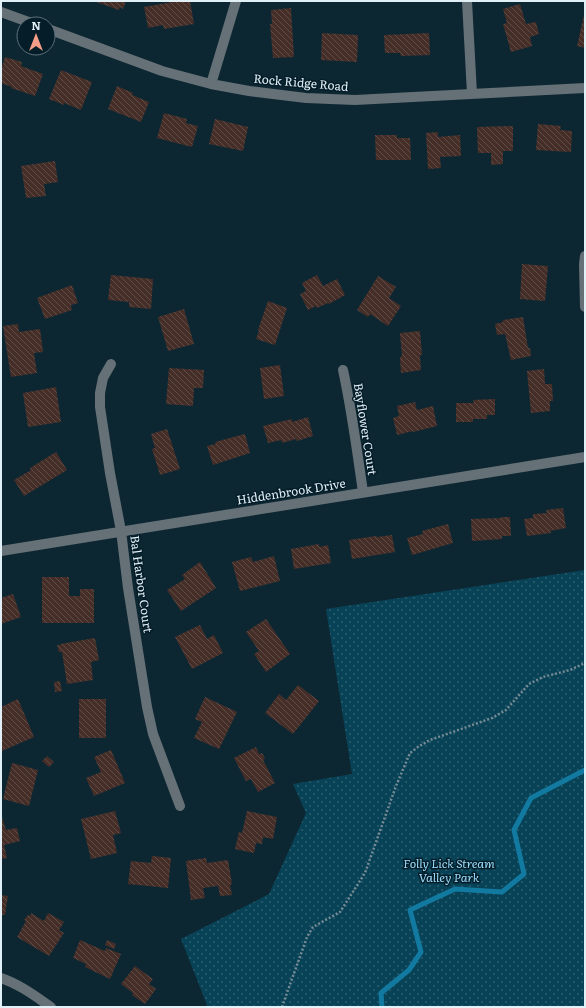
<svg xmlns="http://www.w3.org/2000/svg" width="586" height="1008" font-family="Literata,serif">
	<defs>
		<pattern id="grass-dots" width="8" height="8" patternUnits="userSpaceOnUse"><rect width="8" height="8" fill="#084257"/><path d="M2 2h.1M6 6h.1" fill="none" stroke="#2c5e70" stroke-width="1.8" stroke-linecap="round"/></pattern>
		<pattern id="building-back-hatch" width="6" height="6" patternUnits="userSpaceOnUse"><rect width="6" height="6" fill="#462e28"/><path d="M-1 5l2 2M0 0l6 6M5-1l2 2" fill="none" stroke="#604d48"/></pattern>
	</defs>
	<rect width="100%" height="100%" fill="#0d2732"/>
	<!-- grass -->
	<path fill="url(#grass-dots)" d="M585,570V1007H206L207,1005L181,939L269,894L306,813L293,784L352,774L326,609Z"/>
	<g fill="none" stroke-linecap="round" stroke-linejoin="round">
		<!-- stream -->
		<path stroke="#127aa0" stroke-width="5" d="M382,1007L381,993L409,970L421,952L410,910L455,889L502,892L524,874L514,830L531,798L585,770"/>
	</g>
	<!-- building -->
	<path fill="url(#building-back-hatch)" d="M93,1H126L123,9L120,7L119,10Z
		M178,1H190L194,24L164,29L163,25L148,28L144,7Z
		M520,4L526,24L536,22L539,34L530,37L532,46L511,52L503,24L507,23L503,9Z
		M291,8L294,57L273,58L270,24H272L271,10Z
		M584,15H585V48L577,46Z
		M322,33L358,35L357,62L321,60Z
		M429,33L430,55L401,56L400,53H385L384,35Z
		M5,57L22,62L21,66L43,74L35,96L11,88L12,87L1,83V70Z
		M61,70L92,82L81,110L64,103V105L49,99Z
		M117,86L133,93L132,95L149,102L141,122L108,109Z
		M164,113L187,119L186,123L198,126L192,147L157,138Z
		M215,119L248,127L243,151L209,144Z
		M538,124L561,126L560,130L572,131L571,152L536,150Z
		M513,126V151H503V164L491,165V153H478L477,127Z
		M438,132V137L460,135L461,156L440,157L441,168L428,169L426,133Z
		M375,135H397V138H410L411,160H376Z
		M55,161L58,182L44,184L46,196L26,198L21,166Z
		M522,264L548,266L545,301L520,299Z
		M111,275L153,279L151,309L129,307V302L108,300Z
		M317,275L323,286L337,279L345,295L329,304L328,303L317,308L316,306L308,310L300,294L306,291L302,283Z
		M378,276L396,287L389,298L401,306L388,326L370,314L368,317L357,310Z
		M72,285L78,303L71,305L72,310L45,319L37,298Z
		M268,301L287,308L275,345L256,339L259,331L258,330Z
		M184,309L194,344L168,351L158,317Z
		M523,317L528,348H530L531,356L511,360L505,334L497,335L495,324L503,322V320Z
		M18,324L19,332L40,329L43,352L34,353L37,373L11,377L3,326Z
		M420,331L422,355H420L421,370L401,373L400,357L402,356L400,333Z
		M280,365L284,396L264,399L260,368Z
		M169,368L204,370L203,388H194L193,406L166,404Z
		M544,369L545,384H552L553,401H550V411L531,413L527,371Z
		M56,387L61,422L28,427L23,393Z
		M495,399V415H487V419H473V422H456V403H474L473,400Z
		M415,402L417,410L433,406L437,426L413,432V431L397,435L393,418L399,416L397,406Z
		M308,417L313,436L297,441L296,439L282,443L281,440L268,443L263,426L292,419V422Z
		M167,429L180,469L160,475L152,449L155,448L151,434Z
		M245,434L250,453L213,465L207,446L216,444L215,442Z
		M56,452L67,470L24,496L14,480L31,470L30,468Z
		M563,508L566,528L550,531L551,533L527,536L524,519L533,518V514L547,513L546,510Z
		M501,517H510L511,536H502V539L472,541L471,519L501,518Z
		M448,524L453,543L412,555L407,538L423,534L422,531Z
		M392,535L395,552L352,559L349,540L376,536L377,537Z
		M319,544V547L328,545L331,563L294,569L291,549Z
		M274,556L280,581L240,591L232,562L251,557L253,562Z
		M200,562L216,588L181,611L167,590L185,579L182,575Z
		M42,577H69V596H80V589H94V623H42Z
		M13,594L21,617L1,624V598Z
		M266,619L290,654L266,672L254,654L259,651L246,632Z
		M200,625L207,639L214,635L223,653L192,669L175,637Z
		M95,638L99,660L91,662L93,680L67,684L62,652H59L57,645H61L60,644Z
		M60,681L62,691L55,692L54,682Z
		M298,685L319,701L293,734L265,713L279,694L286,700Z
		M205,697L237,712L219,749L194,738L202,722L195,719Z
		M18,699L34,737L2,751L1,749V707Z
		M79,699H106V738H79Z
		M256,747L259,754L262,753L265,758L263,760L275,783L258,792L251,779L246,781L234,758Z
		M111,750L125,783L94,796L86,778L101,772L94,757Z
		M47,756L54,762L49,767L42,761Z
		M12,763L38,770L29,806L3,799Z
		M115,811L121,833L113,835L117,853L91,859L81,819Z
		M247,811L277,817L273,839L263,837L262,844L256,843L254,853L235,849L239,832L242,833Z
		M2,817L6,830L17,828L20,841L4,845L7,858L1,859V818Z
		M152,856L171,858L168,888L128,884L131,861L151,863Z
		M206,858L207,863L228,860L232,884L230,885L232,895L220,896L218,886L203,888L205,898L191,900L186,861Z
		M1,895L8,896L5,915H1Z
		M31,913L44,921L48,913L64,922L59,930L64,933L49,956L17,937L26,921L24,920L28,915L30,916Z
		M80,940L105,951L106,948L121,954L110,979L85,967L86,964L73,958Z
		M107,940L116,944L114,949L105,945Z
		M135,966L153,979L149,984L156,989L145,1004L132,995L133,993L121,984Z"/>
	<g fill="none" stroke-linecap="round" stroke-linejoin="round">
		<!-- path -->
		<path stroke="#778b94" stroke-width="2.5" stroke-dasharray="2 2" stroke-linecap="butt" d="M282,1007L307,937L313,927L340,912L365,873L396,786L410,753L418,747L430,740L492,718L506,710L529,684L543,677L570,670L585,663"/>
		<!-- minor -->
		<path stroke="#657177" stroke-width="10" d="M467,1L472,94
			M1,12L34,24
			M48,29L162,71L211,84L249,91L306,98L355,100L585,88
			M211,84L236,1
			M585,256L584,264L585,307
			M111,364L103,378L100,393V407L110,473L121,531L128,588L147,707L153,734L180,806
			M343,370C352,411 357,451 363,492
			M1,551L585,457
			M1,978C19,984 35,996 51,1007"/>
	</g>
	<g text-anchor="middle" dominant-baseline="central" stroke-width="3" stroke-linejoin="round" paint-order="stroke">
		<!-- street labels -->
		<g font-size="12" fill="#e1eff7" stroke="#041d28">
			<text transform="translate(301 82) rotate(5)">Rock Ridge Road</text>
			<text transform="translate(366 429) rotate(81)">Bayflower Court</text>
			<text transform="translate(291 491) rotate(-9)">Hiddenbrook Drive</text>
			<text transform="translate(142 584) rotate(82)">Bal Harbor Court</text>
		</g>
		<!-- park labels -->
		<g font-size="12" font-style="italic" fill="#9bddfd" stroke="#041d28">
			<text x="449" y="863">Folly Lick Stream<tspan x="449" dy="14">Valley Park</tspan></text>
		</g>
	</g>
	<!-- border -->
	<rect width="586" height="1008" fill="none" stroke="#e1eff7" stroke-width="4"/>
	<!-- north arrow -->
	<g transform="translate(36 36)"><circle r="19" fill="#041d28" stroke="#5c717b"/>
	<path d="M0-3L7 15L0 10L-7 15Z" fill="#f49e89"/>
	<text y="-6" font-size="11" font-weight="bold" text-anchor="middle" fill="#e1eff7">N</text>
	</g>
</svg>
